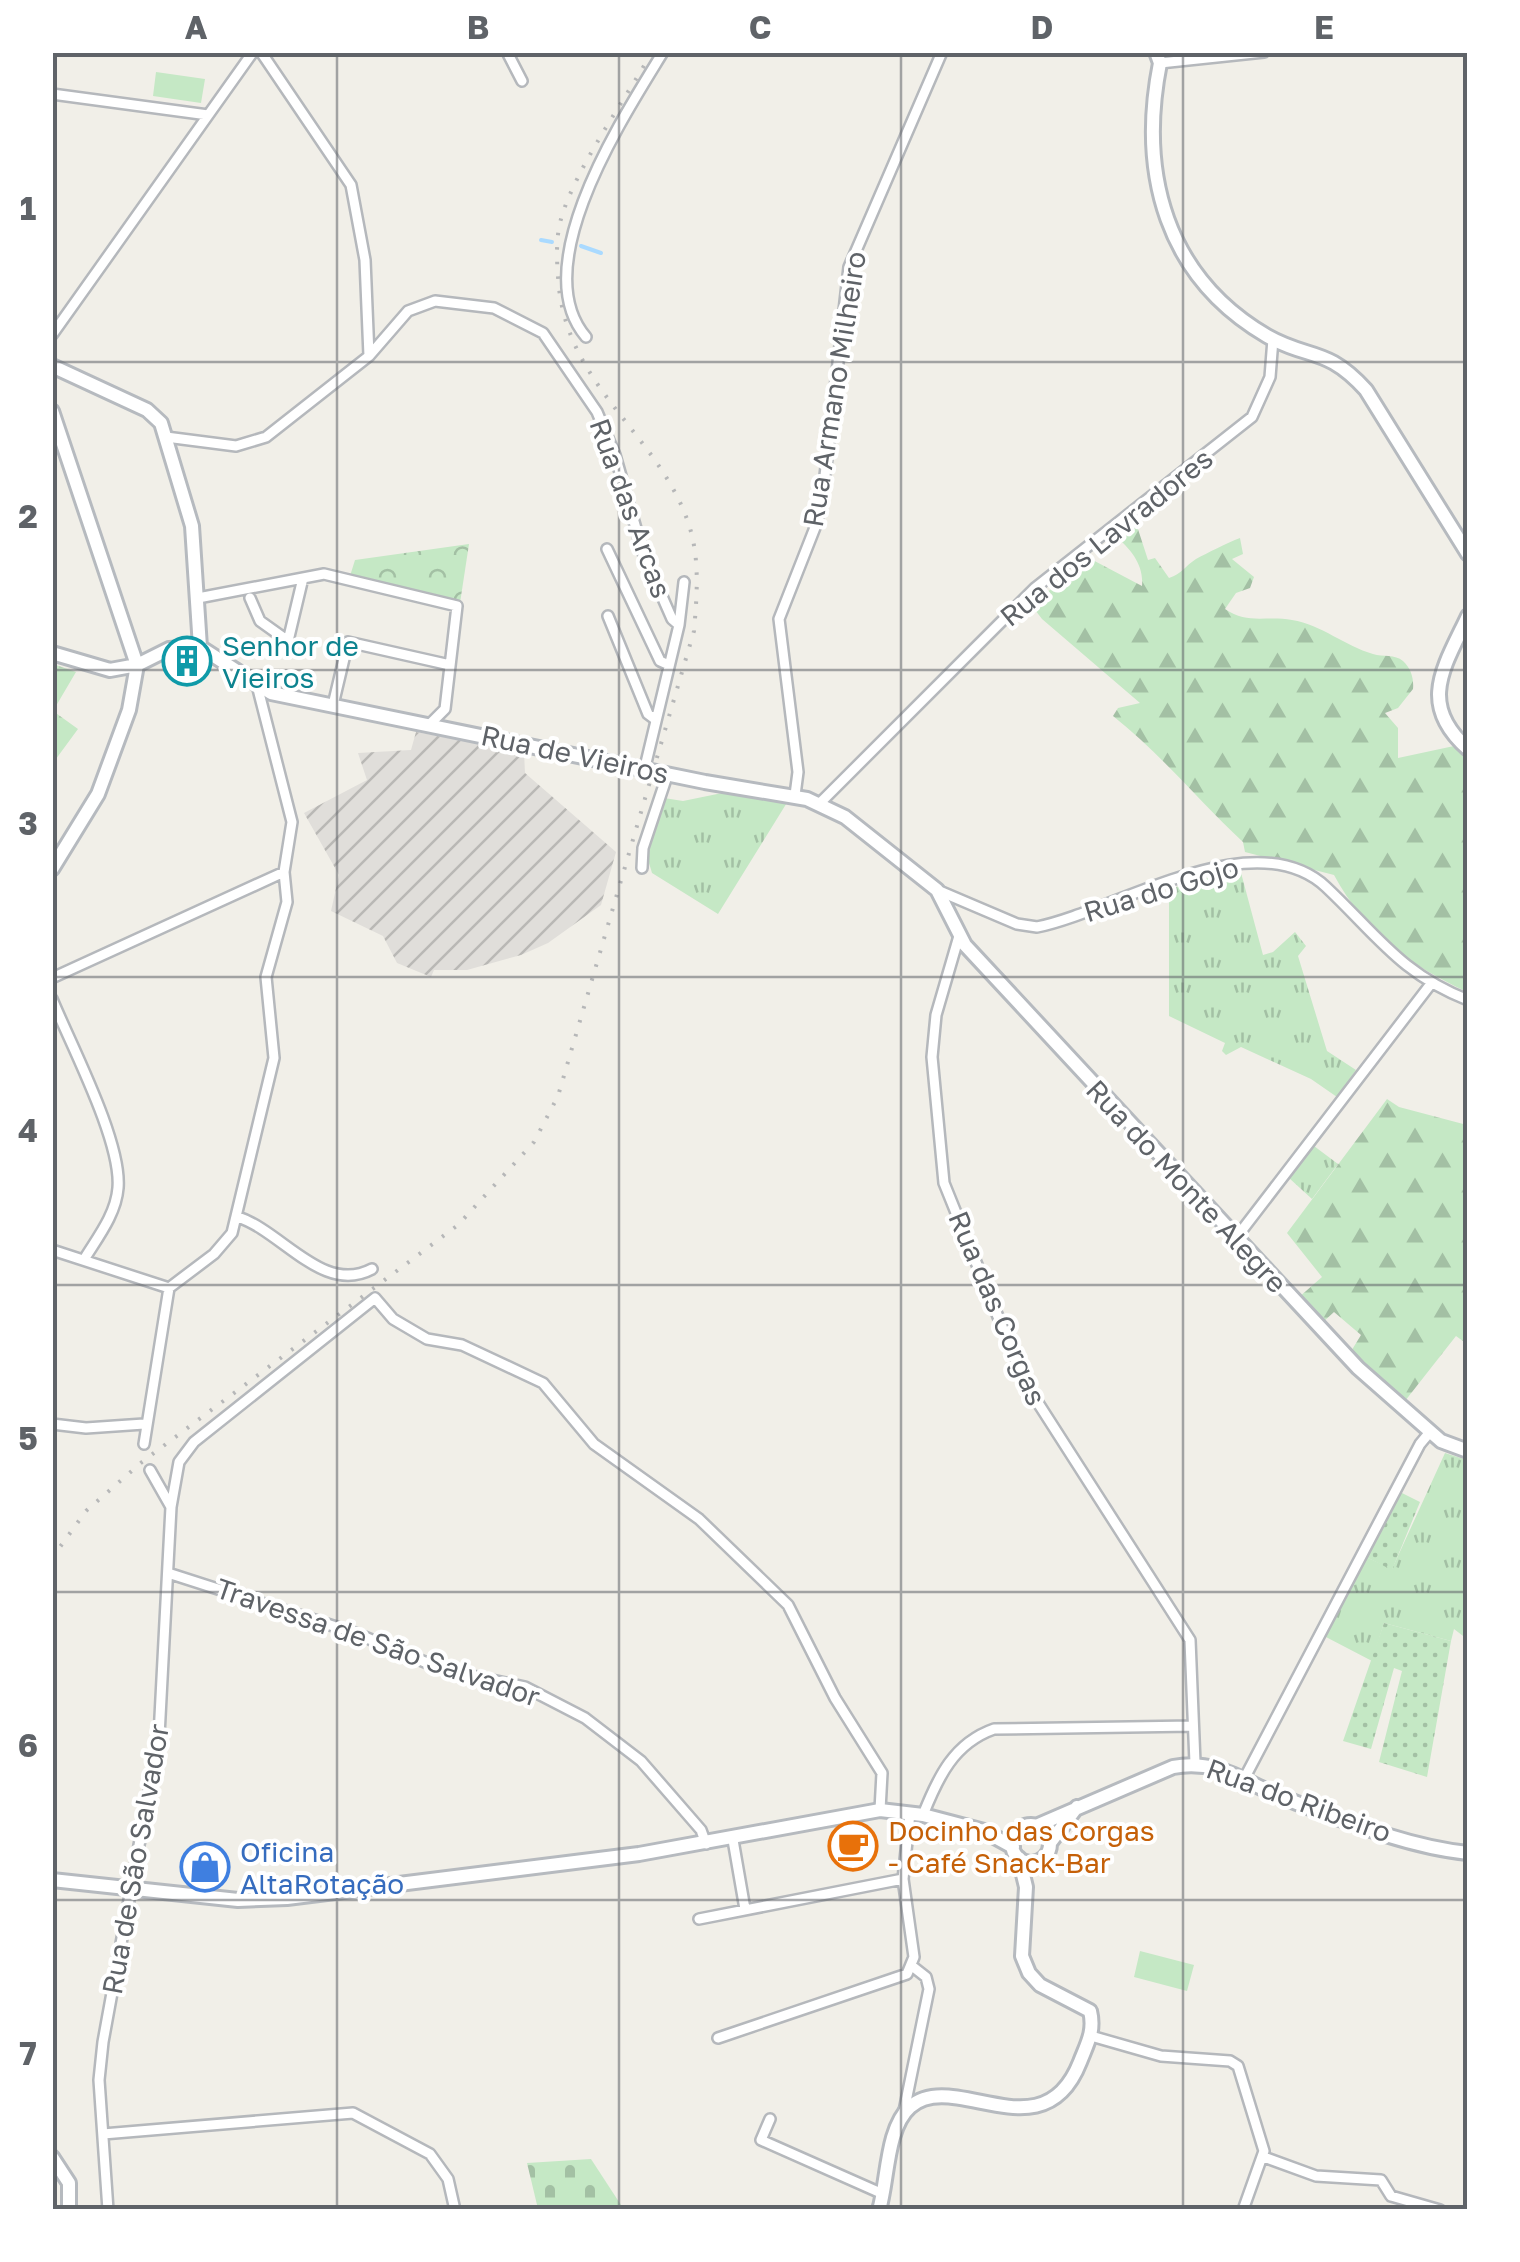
<svg xmlns="http://www.w3.org/2000/svg" width="1520" height="2262" font-family="'Golos Text',sans-serif">
	<defs>
		<pattern id="industrial-furrows" width="10" height="10" patternUnits="userSpaceOnUse" patternTransform="scale(2.5)"><rect width="10" height="10" fill="#e0deda"/><path d="M-1 1l2-2M0 10L10 0M9 11l2-2" fill="none" stroke="#b9b8b5"/></pattern>
		<pattern id="grass-tufts" width="24" height="20" patternUnits="userSpaceOnUse" patternTransform="scale(2.5)"><rect width="24" height="20" fill="#c5e8c5"/><path d="M3 7l-1-3M5 7V3M7 7l1-3M15 17l-1-3M17 17v-4M19 17l1-3" fill="none" stroke="#a3c0a4"/></pattern>
		<pattern id="forest-firs" width="22" height="20" patternUnits="userSpaceOnUse" patternTransform="scale(2.5)"><rect width="22" height="20" fill="#c5e8c5"/><path d="M5 1l3.5 6h-7zM16 11l3.5 6h-7z" fill="#a3c0a4"/></pattern>
		<pattern id="cemetery-stones" width="16" height="16" patternUnits="userSpaceOnUse" patternTransform="scale(2.5)"><rect width="16" height="16" fill="#c5e8c5"/><path d="M2 7V4a2 2 0 0 1 4 0v3zM10 15v-3a2 2 0 0 1 4 0v3z" fill="#a3c0a4"/></pattern>
		<pattern id="park-crowns" width="20" height="18" patternUnits="userSpaceOnUse" patternTransform="scale(2.5)"><rect width="20" height="18" fill="#c5e8c5"/><path d="M2 6a3 3 0 1 1 6 0M12 15a3 3 0 1 1 6 0" fill="none" stroke="#a3c0a4"/></pattern>
		<pattern id="garden-dots" width="8" height="8" patternUnits="userSpaceOnUse" patternTransform="scale(2.5)"><rect width="8" height="8" fill="#c5e8c5"/><path d="M2 2h.1M6 6h.1" fill="none" stroke="#a3c0a4" stroke-width="1.8" stroke-linecap="round"/></pattern>
	</defs>
	<rect width="100%" height="100%" fill="#f1efe8"/>
	<!-- industrial -->
	<path fill="url(#industrial-furrows)" d="M416,732L524,752L525,773L616,852L601,905L548,943L521,955L467,970H434L431,977L397,963L383,936L331,911L339,875L304,813L367,780L358,753L411,750Z"/>
	<!-- grass -->
	<path fill="url(#grass-tufts)" d="M727,792L788,801L718,914L652,873L646,853L664,798L683,801Z
		M1240,869L1263,955L1273,952L1295,932L1306,946L1298,956L1327,1051L1356,1070L1337,1097L1311,1079L1241,1047L1226,1055L1222,1051L1225,1043L1169,1016V889Z
		M1314,1146L1338,1164L1312,1199L1289,1178Z
		M1445,1453L1467,1460V1639L1454,1629L1451,1641L1384,1623L1372,1661L1324,1636L1366,1557L1392,1569Z"/>
	<!-- forest -->
	<path fill="url(#forest-firs)" d="M1135,520L1148,560L1155,558L1169,578C1182,574 1185,566 1196,559C1207,553 1227,543 1240,538L1243,554L1232,559L1254,577L1250,588L1236,593L1225,609C1248,625 1267,615 1292,620C1322,625 1345,646 1373,654C1383,657 1395,654 1403,661C1411,668 1414,679 1413,689L1398,708L1385,713L1398,728V758L1454,746L1467,758V992C1408,964 1366,934 1334,875L1245,852L1243,842C1199,801 1161,754 1113,716L1118,708L1140,703L1042,619L1032,606L1087,557L1142,586C1144,565 1131,549 1115,536Z
		M53,664L76,672L53,711L78,729L53,763Z
		M1387,1099L1399,1107L1467,1125V1344L1456,1336L1405,1401L1350,1353L1361,1335L1334,1312L1322,1323L1298,1298L1322,1277L1287,1233Z"/>
	<!-- cemetery -->
	<path fill="url(#cemetery-stones)" d="M591,2159L621,2205L604,2209H538L527,2163Z"/>
	<!-- park -->
	<path fill="url(#park-crowns)" d="M469,544L460,603L350,576L355,560Z"/>
	<!-- garden -->
	<path fill="url(#garden-dots)" d="M1400,1492L1420,1502L1392,1570L1366,1557Z
		M1384,1623L1451,1641L1427,1777L1379,1762L1402,1671L1394,1668L1371,1749L1343,1741Z"/>
	<!-- pitch -->
	<path fill="#c5e8c5" d="M156,72L205,79L201,103L153,96Z
		M1140,1951L1194,1965L1187,1991L1134,1977Z"/>
	<g fill="none" stroke-linecap="round" stroke-linejoin="round">
		<!-- stream -->
		<path stroke="#aadaff" stroke-width="4" d="M541,240L552,242
			M581,246L601,253"/>
		<!-- street casing -->
		<g stroke="#b5b8bc" stroke-width="14">
			<path id="street" d="M261,52L351,185L365,260L369,356
				M507,52L522,81
				M1160,63L1264,52
				M52,94L208,115
				M52,335L253,52
				M586,337C525,266 624,116 663,52
				M166,437L236,446L266,437L369,356L408,311L435,301L494,308L543,333L597,412L615,455L643,553L672,619L679,625L645,767
				M607,549L660,661L669,665
				M198,598L324,574L457,606L445,709L431,723
				M250,598L260,621L288,641L303,578
				M608,616L648,714L656,720
				M679,625L684,582
				M333,705L348,642L450,665
				M795,795L798,772L779,619L816,525L823,493L849,267L942,52
				M820,803L1035,588L1252,417L1270,377L1273,339
				M642,868L643,848L668,773
				M937,890L1017,924L1037,927C1116,911 1254,820 1326,887C1376,934 1401,974 1468,1000
				M959,936L936,1015L932,1057L944,1183L1024,1381L1190,1640L1195,1763
				M52,978L284,872
				M52,999C71,1045 122,1142 118,1188C116,1214 98,1237 85,1258
				M238,1217C283,1232 323,1295 372,1269
				M1236,1238L1430,985
				M52,1250L169,1288
				M52,1424L86,1428L144,1424
				M144,1444L169,1288L214,1254L232,1233L274,1058L266,977L287,902L284,872L292,822L258,689
				M150,1470L171,1507
				M171,1574L355,1633L444,1670L525,1687L585,1718L641,1761L701,1830L706,1844
				M1244,1779L1420,1444L1430,1432
				M923,1815C938,1777 954,1743 994,1729L1193,1726
				M733,1840L745,1909
				M699,1919L903,1879
				M1091,2036L1161,2056L1230,2061L1238,2066L1264,2151L1243,2210
				M718,2038L907,1974L914,1957L903,1879L910,1813
				M903,2116L929,1989L926,1977L912,1966
				M770,2119L761,2140L883,2194
				M103,2134L353,2113L430,2154L448,2179L455,2210
				M1264,2157L1316,2176L1381,2180L1391,2196
				M1391,2196L1440,2210
				M108,2210L99,2080L103,2042L159,1736L171,1507L179,1462L194,1442L375,1298L393,1319L427,1339L462,1345L543,1383L594,1444L699,1519L788,1605L835,1698L882,1773L880,1810"/>
		</g>
		<!-- secondary casing -->
		<g stroke="#b6babf" stroke-width="18">
			<path id="secondary" d="M1156,52L1160,63C1138,174 1166,277 1267,336C1309,360 1326,346 1366,390L1468,554
				M52,366L147,410L161,423L192,526L200,647
				M52,411L137,665L129,710L98,794L52,869
				M1468,616C1444,667 1417,704 1468,749
				M52,653L110,670L137,665L169,649L200,647L271,693L705,782L807,799L845,817L937,890L965,945L1358,1368L1441,1441L1468,1451
				M1012 1844a19 19 0 1 1 38 0a19 19 0 1 1-38 0Z
				M1036,1826L1173,1767C1220,1758 1247,1785 1289,1800C1345,1821 1408,1847 1468,1853
				M1050,1843L1077,1807
				M52,1880L238,1900L287,1898L639,1854L880,1810L923,1815L984,1831L1013,1847
				M52,2157L69,2183V2210
				M879,2210C888,2181 886,2128 910,2107C954,2068 1043,2156 1080,2062C1087,2044 1095,2031 1090,2011L1040,1985L1029,1973L1022,1956L1026,1887L1019,1858"/>
		</g>
		<!-- street -->
		<use href="#street" stroke="#fff" stroke-width="9"/>
		<!-- secondary -->
		<use href="#secondary" stroke="#fff" stroke-width="12"/>
		<!-- rail -->
		<path stroke="#b6b7b8" stroke-width="4" stroke-dasharray="2.5 12" stroke-linecap="butt" d="M52,1558L86,1511L142,1462L458,1225L534,1142L558,1096L694,631C697,595 700,559 689,525C660,436 570,389 559,288C557,267 555,240 561,219C575,169 625,100 652,52"/>
	</g>
	<!-- grid -->
	<path fill="none" stroke="#5f6368" stroke-width="2.5" stroke-opacity="0.55" d="M337,52V2210M619,52V2210M901,52V2210M1183,52V2210M52,362H1468M52,670H1468M52,977H1468M52,1285H1468M52,1592H1468M52,1900H1468"/>
	<!-- icons -->
	<defs>
		<g id="building-ring" transform="scale(2.5)"><circle r="9.5" fill="#fff" stroke="#0f9aa8" stroke-width="1.5"/><path d="M-4-6H4V6H1V3H-1V6H-4ZM-2.5-4.3h1.7v1.8h-1.7ZM.8-4.3h1.7v1.8H.8ZM-2.5-1h1.7V.8h-1.7ZM.8-1h1.7V.8H.8Z" fill="#0f9aa8"/></g>
		<g id="cafe-ring" transform="scale(2.5)"><circle r="9.5" fill="#fff" stroke="#e8710a" stroke-width="1.5"/><path d="M-5.5-4.5H6V0H3Q3 3.5 0 3.5H-2.5Q-5.5 3.5-5.5 0ZM3-3.2v2h1.7v-2ZM-6 4.5H4V6H-6Z" fill="#e8710a"/></g>
		<g id="shop-ring" transform="scale(2.5)"><circle r="9.5" fill="#fff" stroke="#3f7fe0" stroke-width="1.5"/><path d="M-5-2.5h2.3a2.7 3.5 0 0 1 5.4 0H5L5.5 6h-11ZM-1.5-2.5h3a1.5 2.3 0 0 0-3 0Z" fill="#3f7fe0"/></g>
	</defs>
	<g fill-rule="evenodd">
		<use href="#building-ring" x="187" y="661"/>
		<use href="#cafe-ring" x="853" y="1846"/>
		<use href="#shop-ring" x="205" y="1867"/>
	</g>
	<g text-anchor="middle" dominant-baseline="central" stroke-width="8" stroke-linejoin="round" paint-order="stroke">
		<!-- street labels -->
		<g font-size="28" fill="#5f6368" stroke="#fff">
			<text transform="translate(834 389) rotate(-81)">Rua Armano Milheiro</text>
			<text transform="translate(631 508) rotate(70)">Rua das Arcas</text>
			<text transform="translate(1106 537) rotate(-39)">Rua dos Lavradores</text>
			<text transform="translate(575 754) rotate(12)">Rua de Vieiros</text>
			<text transform="translate(1161 889) rotate(-17)">Rua do Gojo</text>
			<text transform="translate(1187 1186) rotate(47)">Rua do Monte Alegre</text>
			<text transform="translate(998 1308) rotate(67)">Rua das Corgas</text>
			<text transform="translate(378 1642) rotate(19)">Travessa de São Salvador</text>
			<text transform="translate(1299 1800) rotate(20)">Rua do Ribeiro</text>
			<text transform="translate(135 1859) rotate(-80)">Rua de São Salvador</text>
		</g>
		<!-- culture labels -->
		<g font-size="28" fill="#0d838f" stroke="#fff" text-anchor="start">
			<text x="222" y="645">Senhor de<tspan x="222" dy="32">Vieiros</tspan></text>
		</g>
		<!-- food labels -->
		<g font-size="28" fill="#c56008" stroke="#fff" text-anchor="start">
			<text x="888" y="1830">Docinho das Corgas<tspan x="888" dy="32">- Café Snack-Bar</tspan></text>
		</g>
		<!-- shop labels -->
		<g font-size="28" fill="#366cbe" stroke="#fff" text-anchor="start">
			<text x="240" y="1851">Oficina<tspan x="240" dy="32">AltaRotação</tspan></text>
		</g>
	</g>
	<!-- border -->
	<rect width="1520" height="2262" fill="none" stroke="#ffffff" stroke-width="110"/>
	<rect x="55" y="55" width="1410" height="2152" fill="none" stroke="#5f6368" stroke-width="4"/>
	<g font-size="32" text-anchor="middle" font-weight="bold" fill="#5f6368">
		<text x="196" y="39">A</text>
		<text x="478" y="39">B</text>
		<text x="760" y="39">C</text>
		<text x="1042" y="39">D</text>
		<text x="1324" y="39">E</text>
		<text x="28" y="220">1</text>
		<text x="28" y="528">2</text>
		<text x="28" y="835">3</text>
		<text x="28" y="1142">4</text>
		<text x="28" y="1450">5</text>
		<text x="28" y="1757">6</text>
		<text x="28" y="2065">7</text>
	</g>
</svg>
